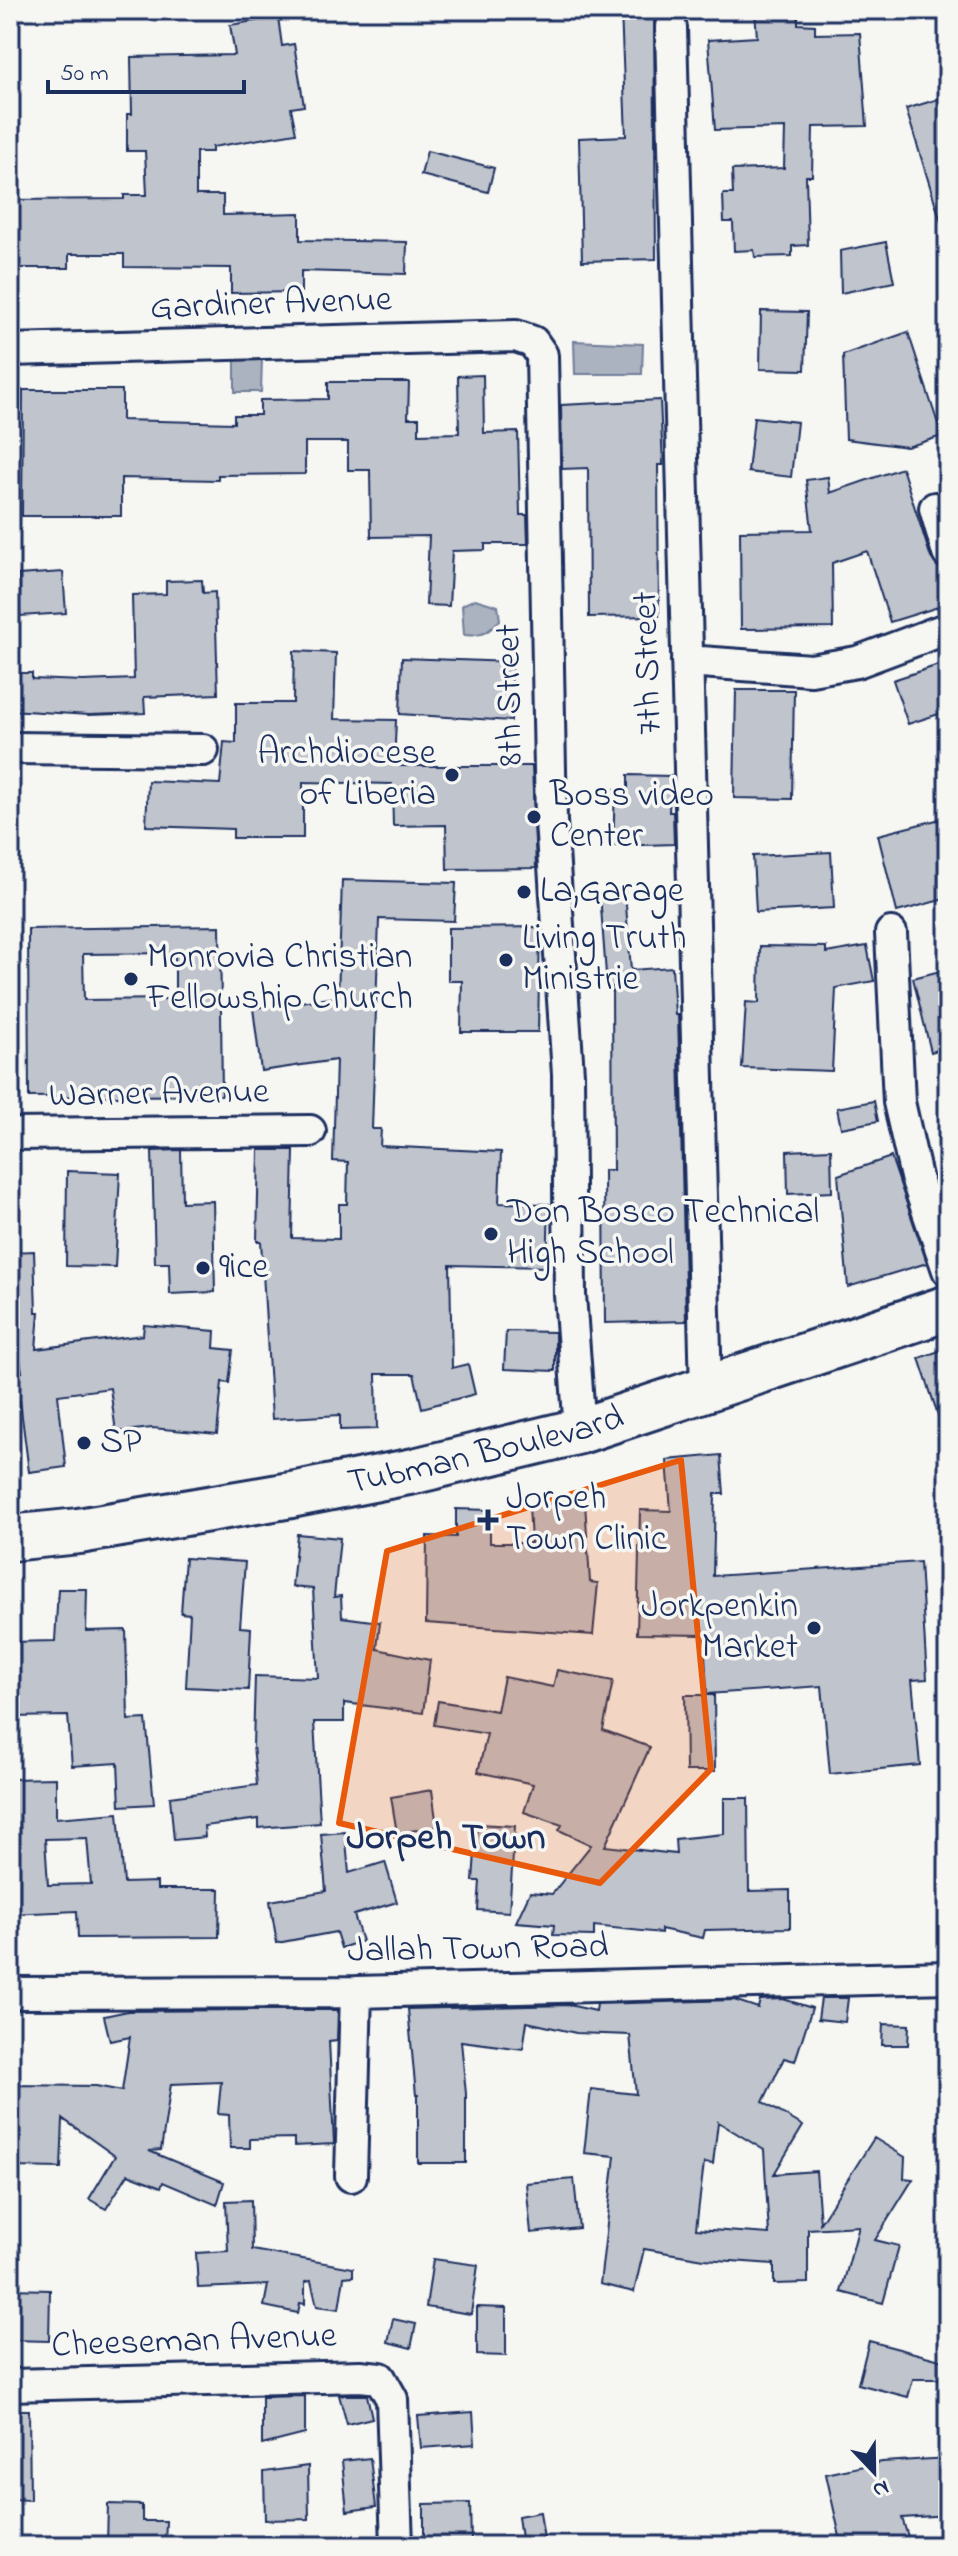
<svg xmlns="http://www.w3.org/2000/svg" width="958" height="2556" font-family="'Indie Flower',sans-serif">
	<rect width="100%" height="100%" fill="#f6f6f2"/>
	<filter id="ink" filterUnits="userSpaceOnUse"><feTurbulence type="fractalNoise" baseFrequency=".0125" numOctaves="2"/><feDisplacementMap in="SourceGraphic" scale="16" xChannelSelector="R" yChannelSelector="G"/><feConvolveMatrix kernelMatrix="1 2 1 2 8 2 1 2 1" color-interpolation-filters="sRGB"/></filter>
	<g filter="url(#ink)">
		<!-- water -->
		<path fill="#abb2c0" stroke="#717e99" stroke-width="2" d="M574,341L643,344L642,374H575Z
			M235,358H262L261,392H235Z
			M475,599L498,606L500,620C488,633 481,637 464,635L462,605Z"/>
		<!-- building -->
		<path fill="#c0c4cd" stroke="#1b2f5e" stroke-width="2" fill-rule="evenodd" d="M621,10H654L656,259L582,261L579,138L626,136Z
			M768,10H798V24L815,25V34L860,33L867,126L813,127L812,176H806L808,245L792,246V256L755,257L754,250L734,251L733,222H724L723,194H733L732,170L784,168L785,128L715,130L708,40L757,37L755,11Z
			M278,17L282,46L294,44L304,106L291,108L296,133L212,147V152H196V195H223V215L300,213V240L407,242L406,274L301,271V292L231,293V268L124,267V254H69V268H10V200L124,199V195H147L145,151H127V114H132L131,57L235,55L230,25Z
			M948,96V227L943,228L906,109Z
			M427,151L494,168L488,192L421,175Z
			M886,242L894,282L841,293L840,251Z
			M761,311L807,312L805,370L760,369Z
			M908,332L942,436L907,447L846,439L843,355Z
			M483,375L484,433L518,432L520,515H527L528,544H485V550L452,551L449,606L426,605L429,536L371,537L370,470H348V442H305V474L218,475V480L121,478V516H22L23,390H122V420L234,423V415H260V400L328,399V382H409L408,418H419V434L459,433L458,376Z
			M660,400L663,465H658L659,616L589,617L588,468L562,469L561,405Z
			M754,417L797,422L791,477L748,472Z
			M902,468L931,558L945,571L948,604L890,622L867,551L832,563L833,628L741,629L740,531L812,530L806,480L828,477L830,493Z
			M63,572L66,613L20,616L18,575Z
			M202,580L203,593L215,592L218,694L144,697L145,713L89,715L10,710V673H32V679L83,681L134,679L132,595L166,594V581Z
			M294,651L336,653L334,719L396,720L394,766H532L536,868L447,869L446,825L393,826L392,784L303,782V838H233V829L146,826L148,781L220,784L224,742L236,743V703H293Z
			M402,658L512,662L511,721L400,714Z
			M948,662V711L908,724L893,680Z
			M736,690H794L792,799L734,798Z
			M628,775L671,776L669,812H673L674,844L613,846L615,789H628Z
			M948,817V898L897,912L878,835Z
			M831,852L834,908L756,912L753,856Z
			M342,880L456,883L454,921L379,919L372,1129H381L380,1146L501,1152L499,1203L549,1204L547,1267L450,1265L452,1368L468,1364L475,1394L422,1408L414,1374H376L377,1429L340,1430V1415L272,1419L261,1241H257L259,1150H294L292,1238L339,1239V1204H347L348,1162L333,1161L336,1060L261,1071L253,1008L338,997Z
			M625,892L631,970L672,967L675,1015H678L686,1321L605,1323L604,1170H613L612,987L607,988L600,894Z
			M220,926L222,1095L29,1097L28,929ZM175,953V999L84,1000L83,954Z
			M540,927L538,1032H461L462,981H448V928Z
			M760,946L826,947V953L867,946L874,981L836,988L832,1071L742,1068L746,1002L759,1003Z
			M948,969V1047L931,1052L913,978Z
			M874,1101L878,1121L841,1128L837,1108Z
			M831,1149L832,1192L788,1194L787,1151Z
			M181,1150L182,1202L213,1201L215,1292L170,1294L169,1263H155L152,1151Z
			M891,1157L927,1263L848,1287L838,1175Z
			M67,1171L120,1173L115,1267L66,1266Z
			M34,1251L36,1312H39L36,1349L143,1335L144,1325L215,1331L214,1348L233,1350L229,1383L222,1382L217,1434L152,1428L116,1432L110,1388L58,1395L66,1467L29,1472L20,1401L10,1402V1373L22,1372L15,1329L10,1328V1252Z
			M506,1331L555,1332V1371L504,1369Z
			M948,1348V1432L944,1433L919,1358Z
			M721,1455L724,1494H715L713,1576L920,1562L927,1679L912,1680L920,1765L830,1774L822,1686L707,1694L704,1635L637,1634L640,1510L671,1511L667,1460Z
			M585,1502L590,1582L598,1583L593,1635L426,1623L427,1536L456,1537V1509L490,1510V1543H531L529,1505Z
			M297,1534L340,1538L334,1597L341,1596L342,1617L380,1622L377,1649L430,1660L423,1713L344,1703V1722H314L320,1823L259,1828V1819L204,1826L205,1837L174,1840L170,1797L257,1785L253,1746L255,1676L318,1678L313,1589L292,1587Z
			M185,1558L245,1562L240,1627L251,1628L248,1690L186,1687L190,1614L181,1613Z
			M58,1589H87L86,1631L126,1630L128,1720L146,1719L154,1804L120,1806L118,1763L72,1766L68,1716L10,1717V1642L55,1641Z
			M557,1670L613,1681L603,1730L650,1747L605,1846L676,1854L675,1839L724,1834V1798H748L749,1891L790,1890V1928L705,1930L703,1938L661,1929V1933L594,1926V1936L553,1935L554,1925L516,1922L530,1892L552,1894L591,1845L559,1830L562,1825L524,1812L533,1784L478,1772L487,1734L434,1725L438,1701L497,1711L504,1677L553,1687Z
			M685,1695H714L715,1771H686Z
			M56,1778V1818L118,1813L124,1883L157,1882V1889H220L219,1937L78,1938L77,1911L10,1914V1779ZM87,1838L91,1884L48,1885L45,1839Z
			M432,1790L437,1827L397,1833L391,1797Z
			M477,1824L515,1826L509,1912L478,1910L480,1881H473Z
			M345,1832L349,1873L385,1862L397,1902L354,1915L362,1941L341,1948L336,1932L277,1943L270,1901L326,1891L321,1834Z
			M821,1998H848L845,2022L818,2019Z
			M783,1999L812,2008L795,2061L784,2058L763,2102L803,2126L774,2174L816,2171L820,2223L874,2138L905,2157L904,2178L913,2179L875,2240L899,2246L883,2303L841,2292L859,2226L808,2229V2283L774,2284V2264L704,2259L644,2249L634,2292L600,2284L615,2156L584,2153L591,2089L636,2094L630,2035L576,2033L527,2022L523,2049L461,2041L466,2094V2163H418V2095H416L408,2009L569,2005L596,2011L597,2004L734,2000L758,2008L760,2000ZM718,2122L764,2150L769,2234L696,2229L704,2163L713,2164Z
			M254,2010H338L337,2040L329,2041L334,2144L294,2146V2138L250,2139V2148H230L229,2115L218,2114L221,2082L171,2084L161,2150L149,2151L224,2182L217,2205L163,2182L161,2187L128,2174L106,2209L89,2199L115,2156L63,2119L61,2168L10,2167V2085L96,2086L122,2091L130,2037L110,2041L104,2016L128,2011Z
			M883,2024L909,2025L908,2045H882Z
			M574,2179L579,2228L531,2233L526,2183Z
			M251,2200L252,2250L353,2268V2276L344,2277L339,2309L317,2306L311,2281L305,2282V2304L300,2303L298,2313L264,2306L268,2285L198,2288L196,2253L228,2251L226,2201Z
			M433,2259L478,2265L471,2314L426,2307Z
			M10,2289L50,2290L49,2341L10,2340Z
			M477,2307L506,2308V2356L477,2355Z
			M393,2319L416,2324L411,2348L388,2342Z
			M869,2341L948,2362V2379H913L908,2397L858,2384Z
			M339,2395H367L372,2418L347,2424Z
			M305,2396V2434L262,2445V2397Z
			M10,2410H29L30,2500L10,2499Z
			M473,2412L475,2444L421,2448L418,2416Z
			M370,2458L376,2507L347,2511L342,2461Z
			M948,2458V2515L902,2518L911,2546H842L826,2474L882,2462Z
			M308,2466L309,2519L265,2520L264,2472Z
			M470,2503L471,2542L424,2543V2504Z
			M108,2504L142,2505V2521H166L165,2546H107Z
			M540,2512L545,2546H522L518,2516Z"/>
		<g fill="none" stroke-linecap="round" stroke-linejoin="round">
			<!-- minor casing -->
			<g stroke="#1b2f5e" stroke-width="36">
				<path id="minor" d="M671,28L706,1391
					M10,350L516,336L533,342L542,355L551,821L568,1074L570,1295L580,1431
					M935,508L948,553
					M687,661L811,670L857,662L948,628
					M10,748L203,750
					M891,933L899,1102L916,1177L948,1270
					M10,1134L310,1131
					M10,1993L356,1992L948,1977
					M351,2176L356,1992
					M10,2385L360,2376L380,2378L392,2399L397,2546"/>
			</g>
			<!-- highway casing -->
			<g stroke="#1b2f5e" stroke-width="50">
				<g id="highway">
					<path id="s1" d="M10,1538L79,1531L291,1495L414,1471L580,1431L948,1308"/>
				</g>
			</g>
			<!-- minor -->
			<use href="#minor" stroke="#f6f6f2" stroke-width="30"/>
			<!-- highway -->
			<use href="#highway" stroke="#f6f6f2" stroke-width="44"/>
		</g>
	</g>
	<!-- marked area -->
	<path fill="#e8590c" fill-opacity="0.2" stroke="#e8590c" stroke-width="6" stroke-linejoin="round" d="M681,1460L711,1769L600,1883L339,1823L387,1551Z"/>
	<!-- markers -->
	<g fill="#1b2f5e" stroke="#f6f6f2" stroke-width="3">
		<circle cx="452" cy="775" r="8"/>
		<circle cx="534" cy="817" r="8"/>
		<circle cx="524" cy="892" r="8"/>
		<circle cx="506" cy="960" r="8"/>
		<circle cx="131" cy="979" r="8"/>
		<circle cx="491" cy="1234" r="8"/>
		<circle cx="203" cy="1268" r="8"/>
		<circle cx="84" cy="1443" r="8"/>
		<path d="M484 1508h8v8h8v8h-8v8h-8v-8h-8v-8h8z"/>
		<circle cx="814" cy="1628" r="8"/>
	</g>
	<g text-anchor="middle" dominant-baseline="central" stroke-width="7" stroke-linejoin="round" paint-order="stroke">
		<!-- street labels -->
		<g font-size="36" fill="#1b2f5e" stroke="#f6f6f2">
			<text transform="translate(271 305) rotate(-2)">Gardiner Avenue</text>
			<text transform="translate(649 663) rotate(-92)">7th Street</text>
			<text transform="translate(511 695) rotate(-91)">8th Street</text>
			<text transform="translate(159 1095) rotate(-1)">Warner Avenue</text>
			<text stroke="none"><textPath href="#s1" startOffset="484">Tubman Boulevard</textPath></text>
			<text transform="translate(478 1950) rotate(-1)">Jallah Town Road</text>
			<text transform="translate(194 2342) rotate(-2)">Cheeseman Avenue</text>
		</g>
		<!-- poi labels -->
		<g font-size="36" fill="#1b2f5e" stroke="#f6f6f2" text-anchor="start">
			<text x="436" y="754" text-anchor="end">Archdiocese<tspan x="436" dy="41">of Liberia</tspan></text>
			<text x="550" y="796">Boss video<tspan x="550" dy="41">Center</tspan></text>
			<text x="540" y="892">La,Garage</text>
			<text x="522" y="939">Living Truth<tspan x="522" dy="41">Ministrie</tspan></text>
			<text x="147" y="958">Monrovia Christian<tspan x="147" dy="41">Fellowship Church</tspan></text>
			<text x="507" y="1213">Don Bosco Technical<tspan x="507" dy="41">High School</tspan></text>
			<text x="219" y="1268">9ice</text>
			<text x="100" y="1443">SP</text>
			<text x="506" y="1499">Jorpeh<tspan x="506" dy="41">Town Clinic</tspan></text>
			<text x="798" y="1607" text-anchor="end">Jorkpenkin<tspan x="798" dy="41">Market</tspan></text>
		</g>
		<!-- neighbourhood labels -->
		<g font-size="38" font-weight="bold" fill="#1b2f5e" stroke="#f6f6f2">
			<text x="446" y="1839">Jorpeh Town</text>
		</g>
	</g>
	<!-- margin -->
	<rect width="958" height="2556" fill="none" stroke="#f6f6f2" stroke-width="40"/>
	<rect x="20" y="20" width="918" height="2516" fill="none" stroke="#1b2f5e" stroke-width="3" filter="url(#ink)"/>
	<!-- north arrow -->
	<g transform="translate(874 2472) rotate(158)" stroke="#f6f6f2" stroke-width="6" paint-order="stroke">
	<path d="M0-6L14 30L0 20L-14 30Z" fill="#1b2f5e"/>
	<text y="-12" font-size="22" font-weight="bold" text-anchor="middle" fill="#1b2f5e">N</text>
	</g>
	<!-- scale -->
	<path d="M48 80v12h196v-12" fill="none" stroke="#1b2f5e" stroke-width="4"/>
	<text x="60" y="80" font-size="24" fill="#1b2f5e" stroke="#f6f6f2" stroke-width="6" paint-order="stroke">50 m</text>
</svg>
